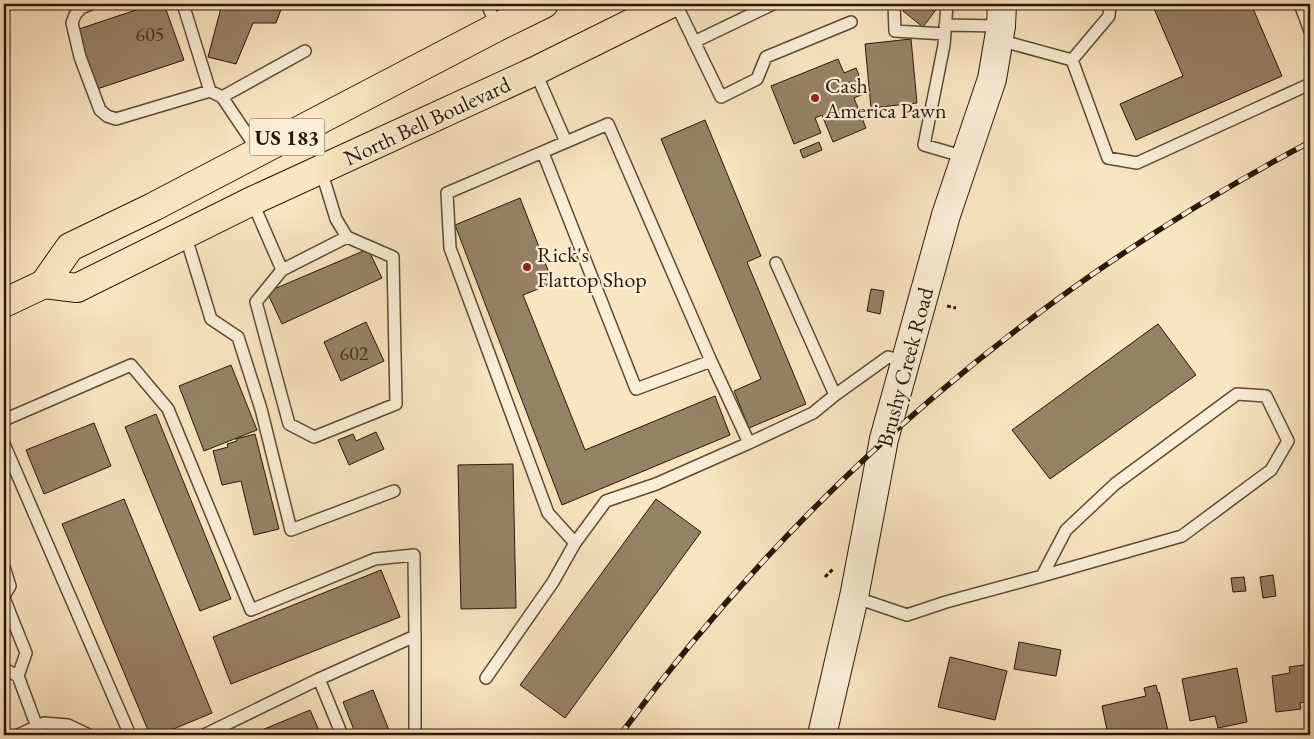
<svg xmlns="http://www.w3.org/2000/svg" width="1314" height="739" font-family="'EB Garamond',serif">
	<rect width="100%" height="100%" fill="#f9e5c1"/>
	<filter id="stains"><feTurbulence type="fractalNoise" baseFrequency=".004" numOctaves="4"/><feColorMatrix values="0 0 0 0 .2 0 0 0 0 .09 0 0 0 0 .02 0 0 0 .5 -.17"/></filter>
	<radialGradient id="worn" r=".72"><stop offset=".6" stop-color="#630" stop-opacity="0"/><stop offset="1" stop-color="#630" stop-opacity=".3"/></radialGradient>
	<!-- building -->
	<path fill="#968267" stroke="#2a1605" d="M154,4H164L184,60L97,89L76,30Z
		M222,4H283L276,23H253L236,64L208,57Z
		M909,4H935L938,7L923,27L903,11Z
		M1152,4H1251L1282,76L1136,140L1120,104L1183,76Z
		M911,39L917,103L871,108L865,44Z
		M838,59L844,73L856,68L866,93L854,98L866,128L833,142L822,115L815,118L821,133L794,144L771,86Z
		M705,120L761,256L747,262L806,404L749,428L734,391L761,379L661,139Z
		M819,142L822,150L803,158L800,150Z
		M520,198L553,283L523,295L585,450L715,396L730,435L562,505L455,225Z
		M368,249L382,278L282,324L267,292Z
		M871,289L884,291L880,314L867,311Z
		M366,322L384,361L341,381L324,342Z
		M1158,324L1196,375L1050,479L1012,430Z
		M231,365L257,430L204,451L179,386Z
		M156,414L231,599L200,611L125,427Z
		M94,423L111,466L44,494L26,450Z
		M376,432L384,449L349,465L338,440L353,434L356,441Z
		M255,434L279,529L254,535L241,481L222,485L213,451L228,447L227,444L237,441L236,439Z
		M513,464L516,608L461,609L458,465Z
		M124,499L212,713L159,735H150L62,524Z
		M656,499L701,532L565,718L520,685Z
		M381,570L400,617L231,684L213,637Z
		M1273,575L1276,596L1263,598L1260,577Z
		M1244,577L1246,591L1233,592L1231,578Z
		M1019,642L1061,650L1056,676L1014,669Z
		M950,657L1007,671L995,720L938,707Z
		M1310,664V701L1300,703L1301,709L1276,712L1272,676L1290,673L1289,667Z
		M1237,668L1247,722L1218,728L1215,716L1190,721L1182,679Z
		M1156,685L1158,693L1159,692L1169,735H1108L1102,706L1146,696L1144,688Z
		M373,690L391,735H356L343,702Z
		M310,710L321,735H250Z"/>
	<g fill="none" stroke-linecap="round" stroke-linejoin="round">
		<!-- lane casing -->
		<g stroke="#5e4a34" stroke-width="14">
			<path id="lane" d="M91,4L81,8L75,15L72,23L80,57L100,110L107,116L116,119L210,91L222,97L259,152
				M183,4L210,91
				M487,4L497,27
				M676,4L721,97L757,79L766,57L851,22
				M894,4L895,31L945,34
				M947,4L944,45L924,145L965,157
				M1300,4L1310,31
				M945,25L1001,26
				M999,40L1072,60
				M694,42L773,4
				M1072,60L1108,158L1137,163L1310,84
				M1072,60L1109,16L1110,4
				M535,71L566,142L447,193L450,248L548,513L575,543L606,501L656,484L749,443
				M222,97L305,51
				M566,142L608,124L711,361L749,443L813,413L835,395L888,357L906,362
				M543,153L636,389L711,361
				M252,201L282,270L256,302L289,424L314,437L396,404L393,257L347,237L336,219L321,170
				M185,234L211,319L238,337L261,409L291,530L394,491
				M776,263L835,395
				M282,270L347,237
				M4,420L131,365L168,409L251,610L375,559L414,555L415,636L319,679L204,735
				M4,444L130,735
				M4,567L10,586L4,596
				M854,597L907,615L946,602L1042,576L1066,530L1115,484L1237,394L1266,396L1288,441L1271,470L1182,536L1042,576
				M4,598L26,653L18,676L37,727
				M415,636V735
				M4,669L18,676
				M486,678L553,582L575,543
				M319,679L342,735
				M18,735L44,723L68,725L89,735"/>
		</g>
		<!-- secondary casing -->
		<g stroke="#2a1605" stroke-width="30">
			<path id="secondary" d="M822,735L854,597L884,439L946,215L992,79L1001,26L1002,4"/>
		</g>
		<!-- primary casing -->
		<g stroke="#2a1605" stroke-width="30">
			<path id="primary" d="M44,284L77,288L252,201L535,71L670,4
				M4,303L44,284L70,247L153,207L497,27L544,4"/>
		</g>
		<!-- path -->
		<path stroke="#2a1605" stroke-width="3" stroke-dasharray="4 2.5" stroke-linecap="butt" d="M947,306L956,308
			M825,577L834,568"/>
		<!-- lane -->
		<use href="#lane" stroke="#fbeed7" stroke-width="11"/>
		<!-- secondary -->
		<use href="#secondary" stroke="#fbeed7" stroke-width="28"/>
		<!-- primary -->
		<use href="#primary" stroke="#f9e5c1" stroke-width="28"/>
		<!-- rail casing -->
		<g stroke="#2a1605" stroke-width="5.5">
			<path id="rail" d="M620,735C803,486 1037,286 1310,142"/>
		</g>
		<!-- rail -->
		<use href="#rail" stroke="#fbeed7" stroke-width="4" stroke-dasharray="11" stroke-linecap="butt"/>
	</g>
	<!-- markers -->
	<g fill="#8f2418" stroke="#fbeed7" stroke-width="2">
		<circle cx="815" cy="98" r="5"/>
		<circle cx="527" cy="267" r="5"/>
	</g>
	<g text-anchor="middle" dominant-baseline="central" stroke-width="4.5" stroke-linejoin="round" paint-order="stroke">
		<!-- number labels -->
		<g font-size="20" fill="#45311e">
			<text x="150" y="34">605</text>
			<text x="354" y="353">602</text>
		</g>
		<!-- shield labels -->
		<rect fill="#fbeed7" stroke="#695744" stroke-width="1" x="249.5" y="118.5" width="75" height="37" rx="4"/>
		<g font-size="21" font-weight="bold" fill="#2a1605">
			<text x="287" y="137">US 183</text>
		</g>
		<!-- poi labels -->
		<g font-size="22" fill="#2a1605" stroke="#fbeed7" text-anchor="start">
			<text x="825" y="85">Cash<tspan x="825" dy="25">America Pawn</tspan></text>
			<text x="537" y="254">Rick's<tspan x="537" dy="25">Flattop Shop</tspan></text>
		</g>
		<!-- street labels -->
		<g font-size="22" fill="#2a1605" stroke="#fbeed7">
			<text transform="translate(427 121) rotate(-25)">North Bell Boulevard</text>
			<text transform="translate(905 367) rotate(-75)">Brushy Creek Road</text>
		</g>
	</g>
	<!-- margin -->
	<rect width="1314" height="739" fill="none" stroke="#f9e5c1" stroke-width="20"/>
	<rect x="5" y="5" width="1304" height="729" fill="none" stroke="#2a1605" stroke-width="2.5"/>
	<rect x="10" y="10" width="1294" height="719" fill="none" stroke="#2a1605"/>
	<rect width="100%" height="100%" filter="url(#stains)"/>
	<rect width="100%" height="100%" fill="url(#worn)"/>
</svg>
